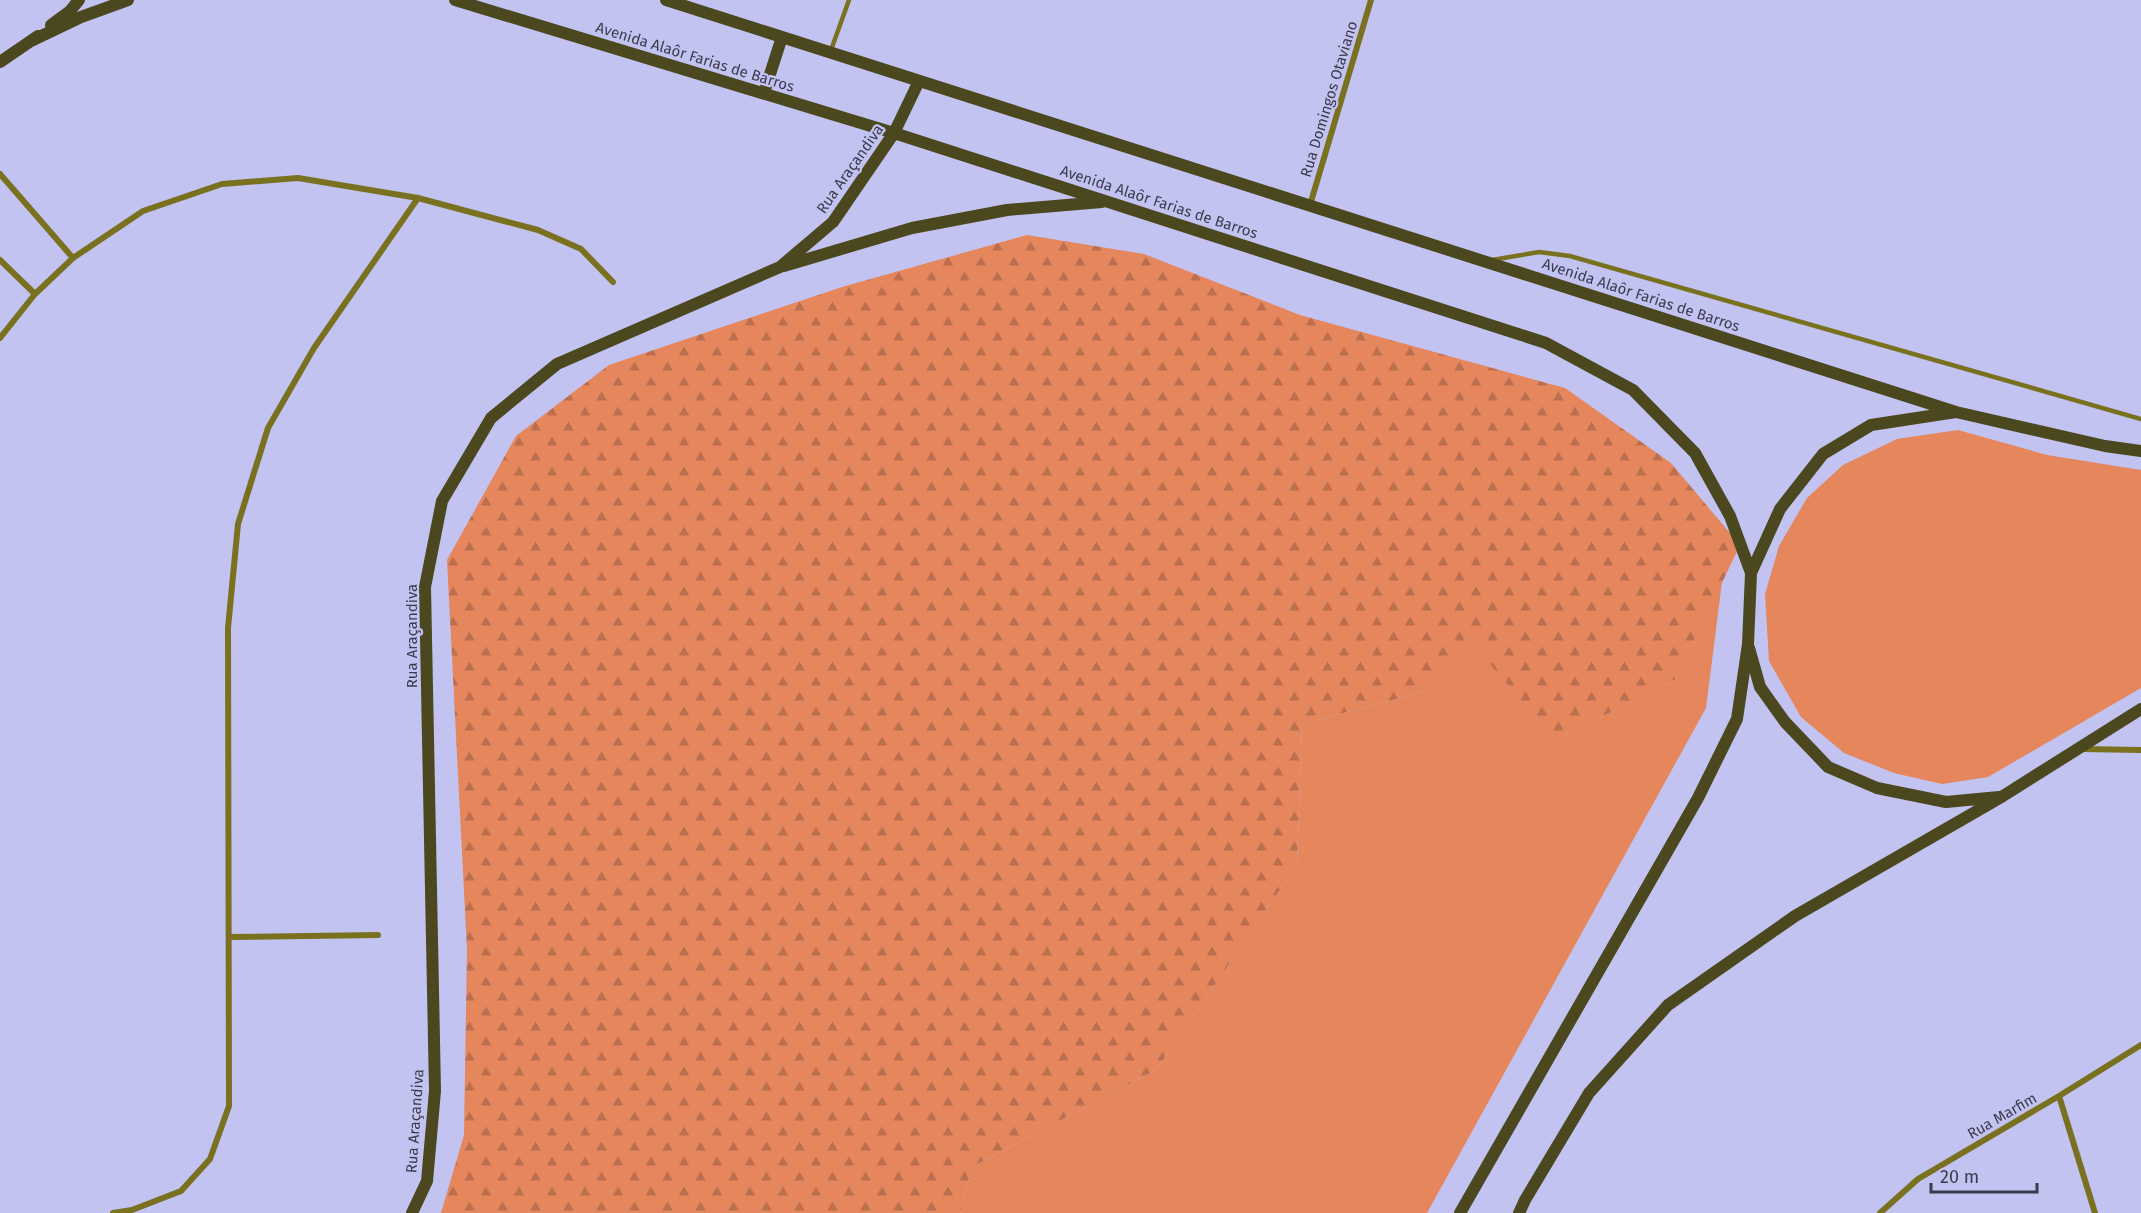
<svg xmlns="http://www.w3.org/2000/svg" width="2141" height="1213" font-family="'Fira Sans',sans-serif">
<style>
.green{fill:#e5865d}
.forest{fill:url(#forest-firs)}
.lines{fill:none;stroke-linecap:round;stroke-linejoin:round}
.lane{stroke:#797120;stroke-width:4.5}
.street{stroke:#797120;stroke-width:6}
.secondary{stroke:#4b471e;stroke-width:12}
.labels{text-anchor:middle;stroke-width:4.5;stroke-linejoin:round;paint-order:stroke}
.street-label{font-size:15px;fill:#3b3b4d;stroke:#c2c3f1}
</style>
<defs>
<pattern id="forest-firs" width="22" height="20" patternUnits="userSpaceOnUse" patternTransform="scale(1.5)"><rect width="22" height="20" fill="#e5865d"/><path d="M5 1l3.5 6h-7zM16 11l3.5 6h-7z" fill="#bb6f4f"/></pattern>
</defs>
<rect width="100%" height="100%" fill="#c2c3f1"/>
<path class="green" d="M1958 430 2047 455 2141 470V688L1988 777 1942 784 1894 773 1844 753 1801 717 1769 661 1765 594 1779 546 1807 498 1843 465 1897 439Z
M1722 582 1706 708 1427 1213H960L972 1167 1156 1070 1297 865 1302 724 1422 692 1471 641 1556 740 1676 679Z"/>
<path class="forest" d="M1027 235 1144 254 1300 315 1565 388 1671 463 1740 545 1676 679 1556 740 1471 642 1422 692 1302 724 1297 865 1156 1070 972 1167 960 1213H441L464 1135 467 950 447 560 516 436 609 365 842 287Z"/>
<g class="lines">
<path class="lane" d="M831 50 849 0
M1492 260 1539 252 1570 256 2141 419"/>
<path class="street" d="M0 174 73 258
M1310 205 1371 0
M0 260 35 294
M0 338 35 294 73 258 143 211 222 184 298 178 418 198 538 230 581 249 613 282
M2082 749 2141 750
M229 937 378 935
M2059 1096 2095 1213
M113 1213 132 1210 181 1191 210 1159 229 1106 228 628 238 524 268 428 314 348 418 198
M1880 1213 1918 1179 2059 1096 2141 1045"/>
<path class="secondary" d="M455 0 894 133 1546 343 1633 390 1695 453 1730 516 1751 573
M666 0 1956 412
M51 25 70 11 79 0
M33 40 81 17 128 0
M0 62 38 36
M764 93 782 37
M784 266 912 228 1007 210 1102 202
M1749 648 1760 687 1785 722 1828 767 1877 788 1946 802 1999 797
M412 1213 427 1181 435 1091 425 587 442 501 491 418 557 364 780 267 833 222 894 133 919 81
M1460 1213 1698 798 1737 719 1748 644 1751 573 1780 509 1823 454 1871 425 1956 412 2105 446 2141 451
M1519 1213 1525 1200 1589 1093 1668 1005 1795 916 2003 796 2141 709"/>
</g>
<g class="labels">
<g class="street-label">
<text transform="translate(695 57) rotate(17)" y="5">Avenida Alaôr Farias de Barros</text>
<text transform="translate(1329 99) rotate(-73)" y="5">Rua Domingos Otaviano</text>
<text transform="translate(850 169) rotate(-55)" y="5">Rua Araçandiva</text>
<text transform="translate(1159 202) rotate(18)" y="5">Avenida Alaôr Farias de Barros</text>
<text transform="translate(1641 295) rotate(18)" y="5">Avenida Alaôr Farias de Barros</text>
<text transform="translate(412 636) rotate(-90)" y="5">Rua Araçandiva</text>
<text transform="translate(2002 1116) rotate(-30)" y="5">Rua Marfim</text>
<text transform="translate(415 1121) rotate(-86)" y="5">Rua Araçandiva</text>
</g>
</g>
<path d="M1931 1183v9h106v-9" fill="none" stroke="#3b3b4d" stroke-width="3"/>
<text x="1940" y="1183" font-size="18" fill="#3b3b4d" stroke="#c2c3f1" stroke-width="4.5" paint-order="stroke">20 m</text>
</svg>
